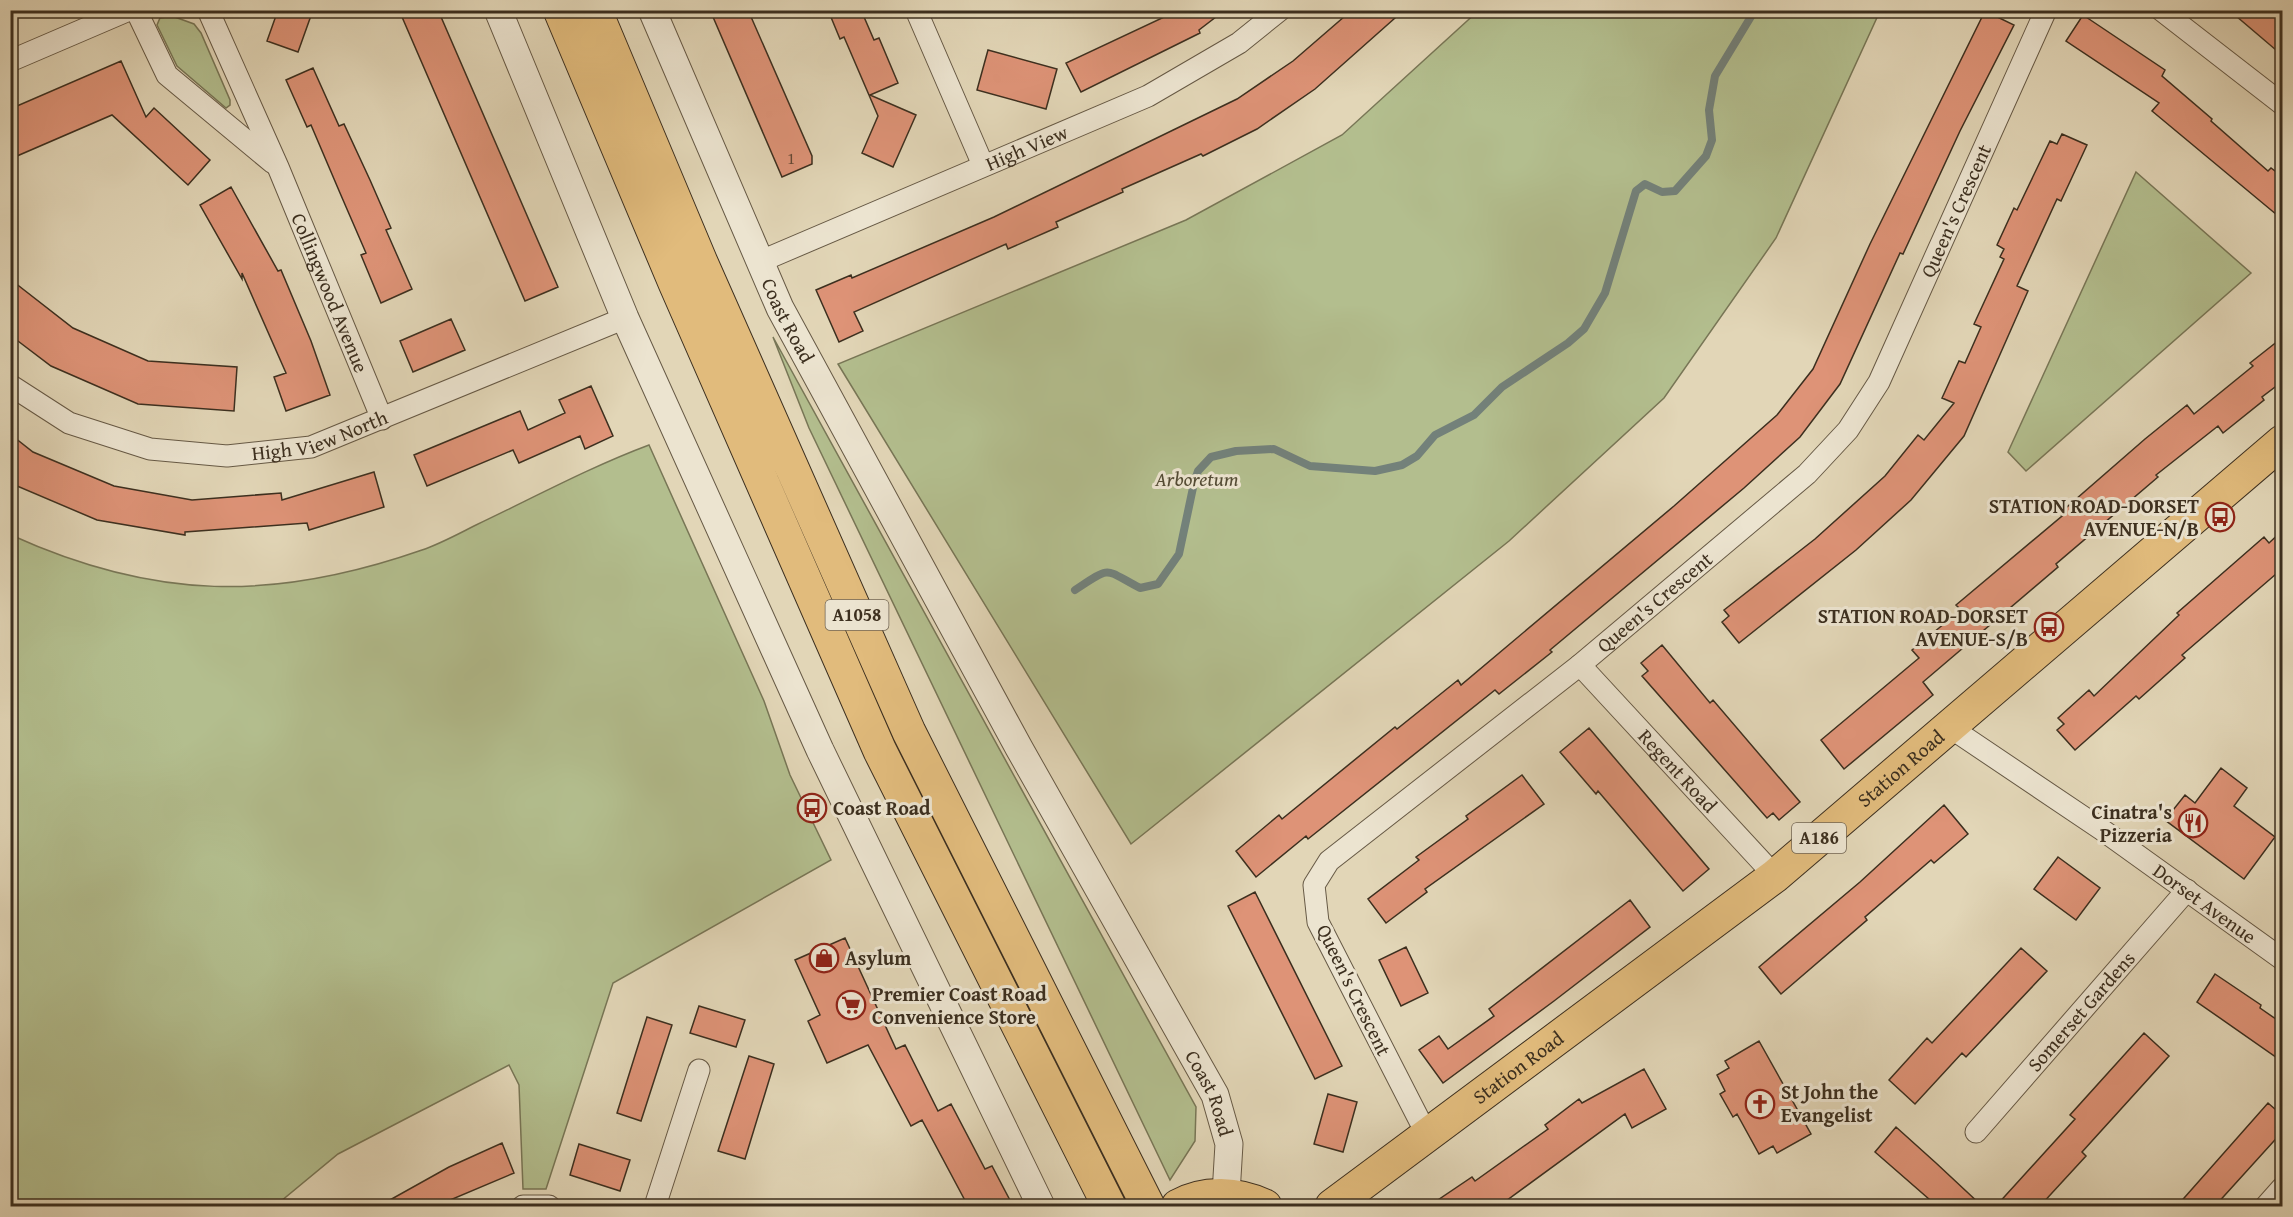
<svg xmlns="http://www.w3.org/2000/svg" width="2293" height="1217" font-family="'Gentium Book Plus',serif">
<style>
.green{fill:#b3be8e;stroke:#787656;stroke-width:1.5}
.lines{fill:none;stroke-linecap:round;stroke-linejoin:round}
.stream{stroke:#73817a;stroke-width:8}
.building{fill:#de9377;stroke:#3c2f1f;stroke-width:1.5}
.minor-casing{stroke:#665945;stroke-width:23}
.tertiary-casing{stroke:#665945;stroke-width:29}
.primary-casing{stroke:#3c2f1f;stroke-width:35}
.trunk-casing{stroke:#3c2f1f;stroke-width:35}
.minor{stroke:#ece4d0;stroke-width:21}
.tertiary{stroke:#ece4d0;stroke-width:27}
.primary{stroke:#e1bb7c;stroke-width:33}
.trunk{stroke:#e1bb7c;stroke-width:33}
.labels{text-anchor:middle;stroke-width:6;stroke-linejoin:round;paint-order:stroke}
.number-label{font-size:16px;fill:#644835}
.shield{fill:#ece4d0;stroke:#716554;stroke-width:1.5}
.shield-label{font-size:18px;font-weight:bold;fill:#3c2f1f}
.street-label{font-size:20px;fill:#3c2f1f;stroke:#ece4d0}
.park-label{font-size:20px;font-style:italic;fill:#544c35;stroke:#ece4d0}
.poi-label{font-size:20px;font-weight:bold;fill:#3c2f1f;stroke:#ece4d0;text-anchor:start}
</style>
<rect width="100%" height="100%" fill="#e2d6b7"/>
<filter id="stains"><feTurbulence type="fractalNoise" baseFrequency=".00333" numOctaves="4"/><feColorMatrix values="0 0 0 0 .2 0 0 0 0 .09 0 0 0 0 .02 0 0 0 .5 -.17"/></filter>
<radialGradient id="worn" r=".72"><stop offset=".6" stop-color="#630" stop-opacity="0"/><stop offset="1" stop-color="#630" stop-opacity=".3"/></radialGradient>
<path class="green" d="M1478 11H1880L1776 238 1664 398 1509 541 1131 844 838 364 1186 220 1342 135Z
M172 16 194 24 201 33 230 100V105L226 108 177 66 157 25 160 18Z
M2136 172 2251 273 2026 471 2008 452Z
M773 337 1196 1107 1195 1141 1170 1180 809 428Z
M649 445 764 701 790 775 831 860 613 983 546 1189H523L519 1085 509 1065 338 1154 275 1206H11V535C154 600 273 602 422 550 440 544 458 534 476 525 533 498 590 467 649 445Z"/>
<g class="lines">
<path class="stream" d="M1075 590C1113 565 1103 569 1140 588L1158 584 1179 554 1194 483 1198 471 1211 457 1236 451 1274 449 1310 466 1375 471 1402 465 1417 456 1435 435 1474 415 1502 387 1568 343 1584 329 1605 293 1636 191 1645 184 1662 192 1675 191 1706 156 1712 140 1709 110 1715 76 1755 10"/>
</g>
<path class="building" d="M278 10H313L298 52 267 41Z
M399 10H438L558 287 525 301Z
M710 10H748L812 156V164L782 177Z
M828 10H861L874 40 879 38 898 83 870 95 916 115 893 167 862 153 878 116 844 37 840 39Z
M1179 10H1225L1199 30 1200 33 1081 92 1066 63Z
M1352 10H1404L1315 89 1257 129 1203 156 1201 154 1122 189 1123 192 1056 222 1058 227 1008 249 1006 244 854 312 863 331 839 342 816 290 851 275 852 278 994 217 1237 99 1293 61Z
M2229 10H2283V56Z
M1985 11 2014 25 1960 131 1903 254 1900 253 1840 384 1800 437 1744 488 1550 650 1552 652 1499 694 1495 690 1308 839 1306 836 1256 877 1236 851 1279 815 1282 819 1395 727 1397 729 1458 680 1461 685 1674 506 1777 415 1813 369 1870 244Z
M2083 15 2165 70 2162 76 2212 119 2211 121 2268 171 2271 168 2283 177V220L2152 111 2159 103 2066 41Z
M988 50 1057 69 1046 109 977 90Z
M121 61 146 117 154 108 210 160 188 185 112 115 10 159V109Z
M313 68 339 126 344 124 370 180 391 228 386 230 412 289 381 303 361 255 366 253 340 193 311 125 307 127 286 80Z
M2062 134 2087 145 2061 201 2057 199 2017 286 2028 291 1964 436 1911 500 1856 550 1739 643 1722 622 1729 616 1724 610 1815 539 1885 476 1918 435 1924 440 1954 403 1942 398 1959 361 1965 363 1981 327 1974 324 2004 259 2000 257 2004 249 1997 245 2014 208 2017 210 2050 141 2057 144Z
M231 187 278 271 281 270 311 341 330 395 286 411 274 377 286 373 242 273V279L200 205Z
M10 279 73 328 148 361 237 367 234 411 138 404 51 366 10 335Z
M451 319 465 350 413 372 400 341Z
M2283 337V381L2262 397 2264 400 2223 433 2218 426 2156 475 2158 477 2056 564 2058 567 1923 682 1933 695 1844 769 1821 740 1919 658 1912 650 1961 610 1956 605 2062 516 2060 513 2145 439 2187 405 2194 414 2253 366 2250 363Z
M591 386 613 436 585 449 580 436 519 463 513 450 427 486 414 455 520 411 528 430 565 413 559 400Z
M10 434 33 452 114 486 192 500 281 493 282 500 374 472 384 507 309 530 307 523 185 532V535L97 520 10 483Z
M2283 530V568L2182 655 2185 658 2139 699 2136 696 2075 750 2057 730 2064 724 2058 718 2089 690 2094 696 2179 615 2177 613 2264 537 2269 543Z
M1662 645 1710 703 1713 700 1800 802 1779 820 1773 813 1767 818 1642 676 1648 671 1641 663Z
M1589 728 1709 869 1683 891 1598 791 1596 794 1560 752Z
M2221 768 2247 788 2234 806 2275 837 2244 879 2165 820 2185 795 2195 803Z
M1522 775 1544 804 1425 889 1427 892 1386 923 1368 899 1419 860 1416 857 1468 819 1466 816Z
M1944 805 1968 834 1934 863 1931 860 1865 917 1867 920 1781 994 1759 967 1860 882Z
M2058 857 2100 888 2076 920 2034 889Z
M1255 892 1342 1066 1315 1079 1228 906Z
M1630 900 1650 927 1554 1001 1443 1083 1419 1050 1439 1036 1448 1049 1494 1016 1489 1009Z
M845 938 896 1049 905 1045 938 1111 951 1104 985 1169 992 1166 1013 1206H968L922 1120 911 1126 868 1045 827 1063 808 1021 820 1015 795 960Z
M1406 947 1428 993 1401 1006 1379 960Z
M2021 948 2047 971 1966 1057 1962 1053 1915 1104 1889 1080 1927 1038 1932 1043Z
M2215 974 2261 1005 2260 1008 2283 1024V1062L2197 1002Z
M699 1006 745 1020 736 1047 690 1033Z
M647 1017 672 1025 641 1121 617 1113Z
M2144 1033 2169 1056 2082 1152 2086 1156 2040 1206H1996L2075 1119 2070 1115Z
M1759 1041 1811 1134 1777 1153 1773 1146 1759 1154 1737 1114 1733 1117 1720 1094 1725 1091 1717 1075 1729 1068 1725 1061Z
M749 1056 774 1064 745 1159 718 1151Z
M1644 1069 1666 1109 1632 1128 1625 1114 1499 1206H1429L1472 1177 1475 1181 1548 1129 1545 1125 1579 1099 1582 1103Z
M1328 1094 1357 1102 1343 1152 1314 1144Z
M2268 1103 2283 1116V1131L2215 1206H2177Z
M1896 1127 1936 1163 1982 1206H1937L1875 1152Z
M502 1143 514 1173 436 1206H379L449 1167Z
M579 1144 630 1160 620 1191 570 1175Z"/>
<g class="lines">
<g class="minor-casing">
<g id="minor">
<path d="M136 10 167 75 273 163"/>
<path id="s1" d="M208 10 278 167 382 419"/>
<path d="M916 10 983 165"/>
<path d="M2161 10 2282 104"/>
<path d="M10 61 129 10"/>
<path id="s2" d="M759 262 1148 96 1239 43 1280 10"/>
<path id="s3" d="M10 385 69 423 150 449 227 456 311 447 625 318"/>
<path id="s4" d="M1580 665 1775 876"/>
<path id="s5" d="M1948 726 2101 829 2282 959"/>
<path id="s6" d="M1976 1132 2187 890"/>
<path id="s7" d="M1428 1137 1318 922 1314 885 1329 861 1580 665 1807 474 1848 430 1879 382 2046 10"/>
<path d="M523 1206H549"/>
<path d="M655 1206 699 1070"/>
<path d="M2266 1206 2282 1188"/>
</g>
</g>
<g class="tertiary-casing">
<g id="tertiary">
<path d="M498 10 625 318 820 750 1041 1206"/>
<path id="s8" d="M652 10 780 308 1019 748 1215 1095 1229 1144 1226 1194"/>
</g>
</g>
<g class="primary-casing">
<g id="primary">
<path d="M1178 1206C1205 1191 1237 1193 1265 1206"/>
<path id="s9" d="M1332 1206 1775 876 2282 442"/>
</g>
</g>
<g class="trunk-casing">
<path id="trunk" d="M560 10 675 283 880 751 1109 1206
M595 10 700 260 909 732 1148 1206"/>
</g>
<use href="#minor" class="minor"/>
<use href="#tertiary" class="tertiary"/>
<use href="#primary" class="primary"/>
<use href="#trunk" class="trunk"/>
</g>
<defs>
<g id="bus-ring" transform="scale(1.5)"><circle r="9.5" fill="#ece4d0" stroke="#8f2418" stroke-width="1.5"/><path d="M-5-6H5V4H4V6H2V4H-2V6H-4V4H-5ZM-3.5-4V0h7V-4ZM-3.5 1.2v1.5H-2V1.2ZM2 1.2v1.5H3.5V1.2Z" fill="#8f2418"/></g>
<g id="restaurant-ring" transform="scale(1.5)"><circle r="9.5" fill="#ece4d0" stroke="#8f2418" stroke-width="1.5"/><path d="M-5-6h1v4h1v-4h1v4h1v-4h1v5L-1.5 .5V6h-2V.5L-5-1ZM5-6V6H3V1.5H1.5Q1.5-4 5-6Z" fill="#8f2418"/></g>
<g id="shop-ring" transform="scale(1.5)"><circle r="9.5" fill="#ece4d0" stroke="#8f2418" stroke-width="1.5"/><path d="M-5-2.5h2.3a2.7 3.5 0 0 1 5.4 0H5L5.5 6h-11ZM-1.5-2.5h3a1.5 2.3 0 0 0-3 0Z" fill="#8f2418"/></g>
<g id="supermarket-ring" transform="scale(1.5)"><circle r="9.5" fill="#ece4d0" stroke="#8f2418" stroke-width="1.5"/><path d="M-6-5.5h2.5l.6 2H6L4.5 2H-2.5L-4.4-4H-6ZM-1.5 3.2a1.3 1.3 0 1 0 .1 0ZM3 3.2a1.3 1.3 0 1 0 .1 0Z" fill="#8f2418"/></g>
<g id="church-ring" transform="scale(1.5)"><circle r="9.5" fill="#ece4d0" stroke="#8f2418" stroke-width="1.5"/><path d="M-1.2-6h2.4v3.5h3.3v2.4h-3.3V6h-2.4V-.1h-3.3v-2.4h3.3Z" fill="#8f2418"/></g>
</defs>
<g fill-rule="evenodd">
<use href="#bus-ring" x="2220" y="517"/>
<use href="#bus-ring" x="2049" y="627"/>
<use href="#bus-ring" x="812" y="808"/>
<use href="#restaurant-ring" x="2193" y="823"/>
<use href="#shop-ring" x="824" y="958"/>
<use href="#supermarket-ring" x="851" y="1005"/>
<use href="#church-ring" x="1760" y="1104"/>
</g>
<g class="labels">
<g class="number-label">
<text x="791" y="164">1</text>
</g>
<g class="shield">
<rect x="825.5" y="600" width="63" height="30" rx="4.5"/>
<rect x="1792" y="823" width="54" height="30" rx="4.5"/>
</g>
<g class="shield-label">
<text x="857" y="621">A1058</text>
<text x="1819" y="844">A186</text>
</g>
<g class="street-label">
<text dy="7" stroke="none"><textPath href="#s2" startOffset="291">High View</textPath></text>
<text dy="7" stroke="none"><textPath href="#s7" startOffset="1227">Queen's Crescent</textPath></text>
<text dy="7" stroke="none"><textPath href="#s1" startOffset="308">Collingwood Avenue</textPath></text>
<text dy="7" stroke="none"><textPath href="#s8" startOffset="339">Coast Road</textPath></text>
<text dy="7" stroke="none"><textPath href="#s3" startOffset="328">High View North</textPath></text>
<text dy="7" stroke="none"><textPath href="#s7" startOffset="723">Queen's Crescent</textPath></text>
<text dy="7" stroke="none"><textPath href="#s9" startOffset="718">Station Road</textPath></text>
<text dy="7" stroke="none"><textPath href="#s4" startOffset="144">Regent Road</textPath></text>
<text dy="7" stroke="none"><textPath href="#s5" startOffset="312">Dorset Avenue</textPath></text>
<text transform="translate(1354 990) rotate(64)" y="7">Queen's Crescent</text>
<text dy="7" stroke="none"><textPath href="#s6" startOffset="160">Somerset Gardens</textPath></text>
<text dy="7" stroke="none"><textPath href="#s9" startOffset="232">Station Road</textPath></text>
<text dy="7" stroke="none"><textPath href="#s8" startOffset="1220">Coast Road</textPath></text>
</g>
<g class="park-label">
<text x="1197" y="486">Arboretum</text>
</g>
<g class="poi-label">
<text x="2199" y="513" text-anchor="end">STATION ROAD-DORSET<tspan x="2199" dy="23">AVENUE-N/B</tspan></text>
<text x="2028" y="623" text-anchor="end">STATION ROAD-DORSET<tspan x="2028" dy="23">AVENUE-S/B</tspan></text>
<text x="833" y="815">Coast Road</text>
<text x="2172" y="819" text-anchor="end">Cinatra's<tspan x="2172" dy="23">Pizzeria</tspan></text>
<text x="845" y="965">Asylum</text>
<text x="872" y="1001">Premier Coast Road<tspan x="872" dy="23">Convenience Store</tspan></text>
<text x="1781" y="1099">St John the<tspan x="1781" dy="23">Evangelist</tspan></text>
</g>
</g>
<rect width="2293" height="1217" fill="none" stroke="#e2d6b7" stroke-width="36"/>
<rect x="12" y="12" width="2269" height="1193" fill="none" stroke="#3c2f1f" stroke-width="3"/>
<rect x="18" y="18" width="2257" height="1181" fill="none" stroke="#3c2f1f" stroke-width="1.5"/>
<rect width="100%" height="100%" filter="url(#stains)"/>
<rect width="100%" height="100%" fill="url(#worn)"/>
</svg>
